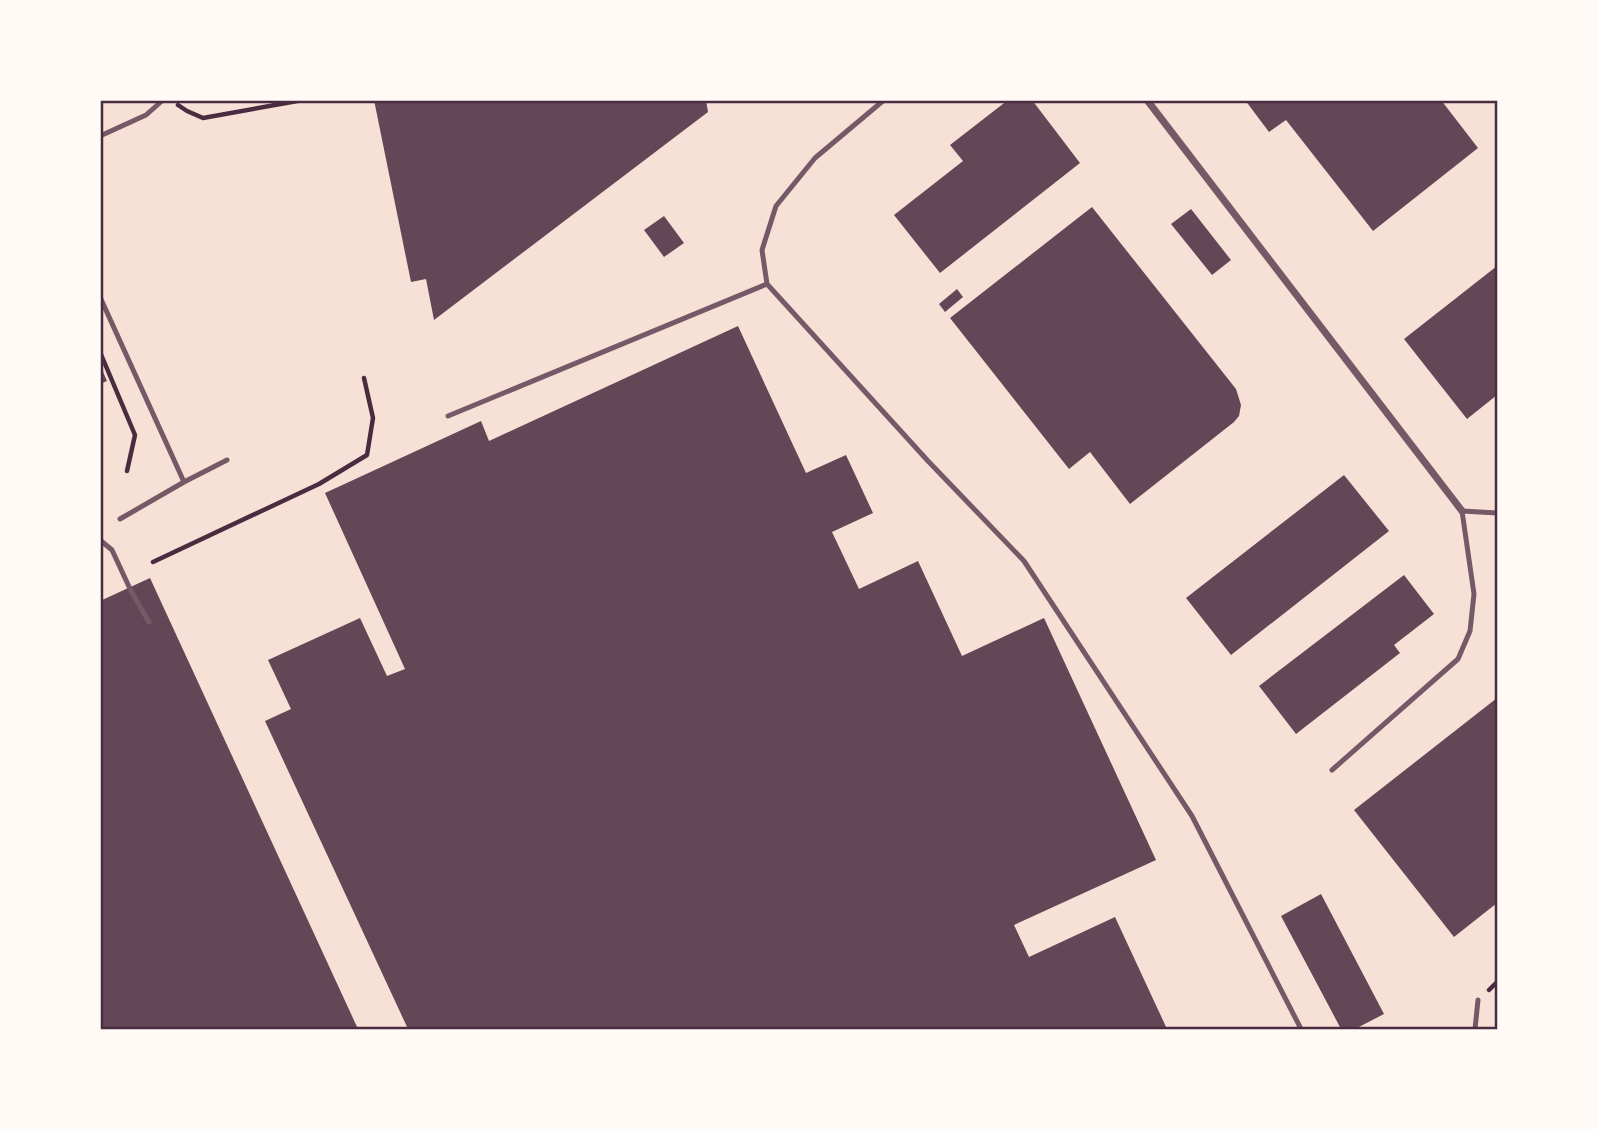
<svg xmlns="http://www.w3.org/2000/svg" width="1597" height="1129" font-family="Helvetica,sans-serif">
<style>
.building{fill:#644757}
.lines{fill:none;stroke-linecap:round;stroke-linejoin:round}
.path{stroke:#4a2c40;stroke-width:4.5}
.service{stroke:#755966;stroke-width:5}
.minor{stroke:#755966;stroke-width:7}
.neatline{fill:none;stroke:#4a2c40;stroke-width:2.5}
</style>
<rect width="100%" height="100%" fill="#f7e1d7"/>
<path class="building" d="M374 100H706L708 112 434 320 426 279 411 282Z
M1008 100H1032L1080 163 940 273 894 215 963 161 950 145Z
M1245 100H1441L1478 148 1373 231 1286 120 1269 132Z
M1092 207 1236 389 1241 405 1239 416 1234 422 1130 504 1090 452 1069 469 950 318Z
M1191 209 1231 260 1212 275 1171 224Z
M664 216 684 243 664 257 644 230Z
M1497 266V395L1467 419 1404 339Z
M957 289 963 297 945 312 939 304Z
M738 326 806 473 846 455 873 513 832 532 859 589 918 561 962 656 1044 618 1156 860 1014 925 1029 957 1115 917 1167 1029H408L265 721 291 709 268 660 360 618 387 676 405 669 325 493 481 421 489 441Z
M100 365 107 381 100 384Z
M1344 475 1389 531 1231 655 1186 598Z
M1404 575 1434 614 1394 645 1400 653 1296 734 1259 686Z
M150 578 358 1029H100V601Z
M1497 698V903L1454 937 1354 810Z
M1321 894 1384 1014 1355 1029H1341L1281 916Z"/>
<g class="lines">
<path class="path" d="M178 105 187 111 203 118 303 100
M100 352 135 435 127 471
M153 562 319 484 367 455 373 418 364 378
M1489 990 1497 982"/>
<path class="service" d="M884 100 815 158 776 206 762 250 767 284 928 461 1024 561 1192 816 1301 1029
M100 136 146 115 163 100
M100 297 184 482 120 519
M448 416 767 284
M184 482 227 460
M100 540 112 550 131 591 149 622
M1332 770 1458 659 1470 631 1474 594 1462 511 1497 513
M1475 1029 1478 1000"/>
<path class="minor" d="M1147 100 1462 511"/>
</g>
<rect width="1597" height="1129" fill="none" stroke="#fffaf5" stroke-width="203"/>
<rect x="102" y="102" width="1394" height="926" class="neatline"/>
</svg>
